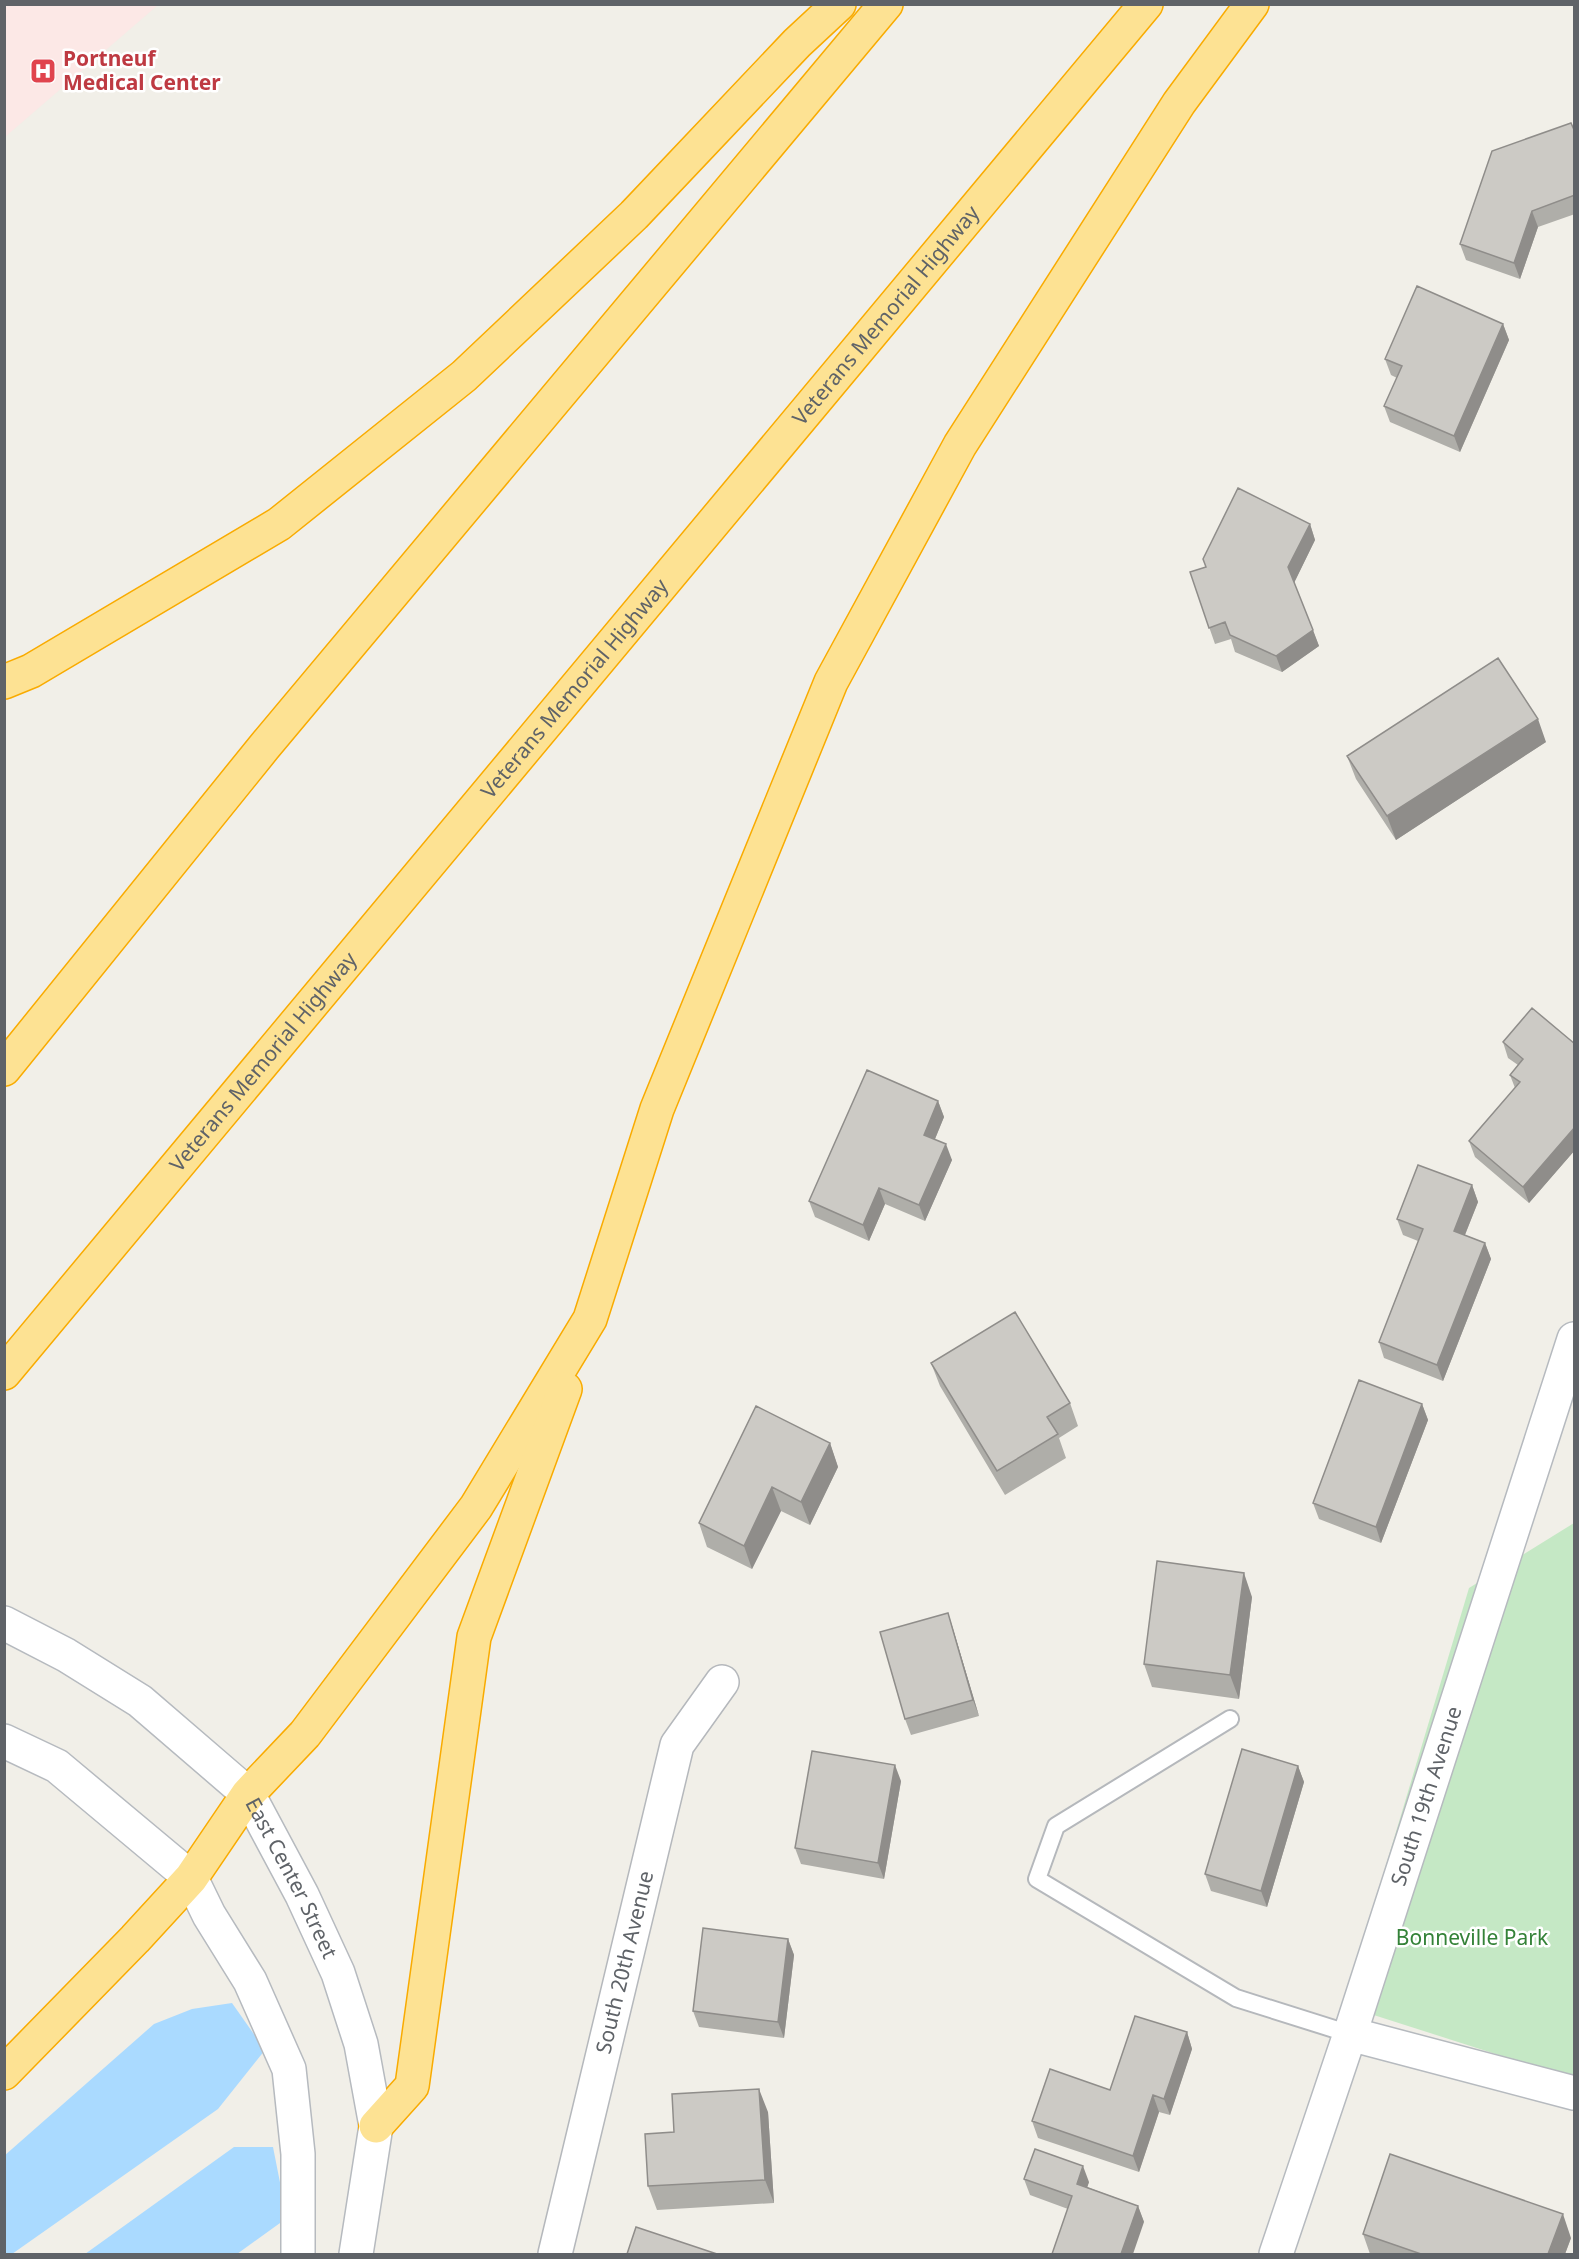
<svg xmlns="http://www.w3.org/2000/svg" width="1579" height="2259" font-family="'Noto Sans',sans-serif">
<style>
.medical{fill:#fce8e6}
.green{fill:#c5e8c5}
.water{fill:#aadaff}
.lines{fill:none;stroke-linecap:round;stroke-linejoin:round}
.lane-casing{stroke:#b5b8bc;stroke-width:20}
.street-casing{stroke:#b5b8bc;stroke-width:36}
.secondary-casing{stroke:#b6babf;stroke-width:36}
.highway-casing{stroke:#f9ab00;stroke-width:36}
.lane{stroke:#fff;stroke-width:16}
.street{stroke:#fff;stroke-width:33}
.secondary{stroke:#fff;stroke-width:33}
.highway{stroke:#fde293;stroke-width:33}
.wall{fill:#afaea9}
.shaded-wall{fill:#8f8d8a}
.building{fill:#cccac5;stroke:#8f8d8a;stroke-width:1.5}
.labels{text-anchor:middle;stroke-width:5;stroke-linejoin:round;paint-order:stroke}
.health-label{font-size:21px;font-weight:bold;fill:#be3a42;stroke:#fff;text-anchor:start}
.street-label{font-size:21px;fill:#5f6368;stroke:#fff}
.park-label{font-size:21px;fill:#348238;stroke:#fff}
</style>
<rect width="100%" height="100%" fill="#f1efe8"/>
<path class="medical" d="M5 4H158V5L5 137Z"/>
<path class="green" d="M1574 1523V2079L1358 2010 1348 1992 1469 1588Z"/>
<path class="water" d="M232 2003 265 2050 218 2109 12 2254H5L4 2156 154 2024 192 2009Z
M234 2147H273L287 2218 237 2254H85Z"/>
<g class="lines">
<g class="lane-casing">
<path id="lane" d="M1230 1719 1056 1826 1037 1879 1236 1998 1350 2034"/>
</g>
<g class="street-casing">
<g id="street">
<path id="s1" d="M555 2254 677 1745 722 1682"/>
</g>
</g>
<g class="secondary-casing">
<g id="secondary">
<path id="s2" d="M4 1623 66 1655 140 1701 248 1794 302 1895 338 1973 361 2044 376 2126 356 2254"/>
<path d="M4 1741 57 1766 191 1878 209 1915 250 1981 289 2069 298 2154V2254"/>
<path d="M1350 2034 1574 2093"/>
<path id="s3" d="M1276 2254 1350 2034 1574 1339"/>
</g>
</g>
<g class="highway-casing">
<g id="highway">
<path d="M4 682 31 671 279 524 464 376 634 215 797 43 839 4"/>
<path d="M4 1069 264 747 886 4"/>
<path id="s4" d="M4 1373 1146 4"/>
<path d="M4 2073 135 1939 191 1878 248 1794 305 1734 476 1507 590 1319 657 1109 831 682 960 445 1179 103 1252 4"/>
<path d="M376 2126 412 2086 474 1637 565 1389"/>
</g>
</g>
<use href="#lane" class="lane"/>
<use href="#street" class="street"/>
<use href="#secondary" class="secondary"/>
<use href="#highway" class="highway"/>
</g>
<path class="wall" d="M1575 132V214L1538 227 1520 279 1466 260 1460 244Z
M1503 324 1509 340 1460 452 1390 422 1384 406 1397 378 1391 375 1385 359Z
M1310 524 1315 540 1294 583 1319 646 1282 672 1235 652 1231 639 1215 644 1190 572 1206 567Z
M1546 742 1396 840 1356 779 1347 756Z
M1503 1042 1575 1044V1150L1529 1203 1475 1157 1469 1141 1515 1088 1510 1075 1518 1065 1508 1058Z
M938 1101 944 1117 935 1139 952 1160 925 1221 885 1204 869 1241 815 1217 809 1201Z
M1472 1185 1478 1202 1465 1235 1485 1243 1491 1259 1443 1381 1384 1358 1379 1342 1418 1241 1403 1235 1397 1219Z
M931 1363 1070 1403 1078 1426 1059 1438 1066 1458 1005 1495 940 1386Z
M1422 1404 1428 1420 1381 1543 1319 1519 1313 1503Z
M830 1443 838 1467 810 1525 781 1511 752 1569 707 1547 699 1523Z
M1252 1597 1239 1699 1152 1687 1144 1664Z
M948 1613 953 1629 979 1716 911 1735 905 1719Z
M1298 1766 1304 1782 1267 1907 1211 1891 1205 1874Z
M901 1781 884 1879 801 1864 795 1848Z
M788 1939 794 1955 784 2038 699 2027 693 2011Z
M1187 2032 1192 2049 1170 2115 1159 2112 1139 2172 1038 2138 1032 2121 1110 2090Z
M768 2112 774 2203 657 2210 648 2186 674 2132Z
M1024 2179 1089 2182 1087 2187 1138 2206 1144 2222 1068 2209 1030 2195Z
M1363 2234 1571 2238 1565 2254H1370Z"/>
<path class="shaded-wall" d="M1532 211 1538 227 1520 279 1514 263Z
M1503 324 1509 340 1460 452 1454 436Z
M1310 524 1315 540 1294 583 1288 567Z
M1313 630 1319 646 1282 672 1276 656Z
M1538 719 1546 742 1396 840 1387 816Z
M938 1101 944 1117 930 1151 924 1135Z
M1575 1127V1150L1529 1203 1523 1187Z
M946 1144 952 1160 925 1221 919 1205Z
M1472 1185 1478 1202 1460 1247 1454 1231Z
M879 1188 885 1204 869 1241 863 1225Z
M1485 1243 1491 1259 1443 1381 1437 1365Z
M1422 1404 1428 1420 1381 1543 1376 1527Z
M830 1443 838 1467 810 1525 801 1502Z
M772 1487 781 1511 752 1569 744 1546Z
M1244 1573 1252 1597 1239 1699 1230 1675Z
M948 1613 953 1629 979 1716 973 1700Z
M895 1765 901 1781 884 1879 878 1863Z
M1298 1766 1304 1782 1267 1907 1261 1891Z
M788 1939 794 1955 784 2038 778 2022Z
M1187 2032 1192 2049 1170 2115 1164 2099Z
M759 2089 768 2112 774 2203 765 2180Z
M1153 2095 1159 2112 1139 2172 1133 2156Z
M1083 2166 1089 2182 1083 2200 1077 2184Z
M1138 2206 1144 2222 1133 2254H1121Z
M1563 2214 1571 2238 1565 2254H1548Z"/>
<path class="building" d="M1571 123 1575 132V195L1532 211 1514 263 1460 244 1492 151Z
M1417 286 1503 324 1454 436 1384 406 1402 366 1385 359Z
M1238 488 1310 524 1288 567 1313 630 1276 656 1230 635 1225 622 1209 628 1190 572 1206 567 1203 559Z
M1498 658 1538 719 1387 816 1347 756Z
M1532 1008 1575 1044V1127L1523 1187 1469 1141 1520 1082 1510 1075 1523 1059 1503 1042Z
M867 1070 938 1101 924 1135 946 1144 919 1205 879 1188 863 1225 809 1201Z
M1418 1165 1472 1185 1454 1231 1485 1243 1437 1365 1379 1342 1423 1229 1397 1219Z
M1015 1312 1070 1403 1047 1417 1058 1434 997 1471 931 1363Z
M1359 1380 1422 1404 1376 1527 1313 1503Z
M756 1406 830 1443 801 1502 772 1487 744 1546 699 1523Z
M1157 1561 1244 1573 1230 1675 1144 1664Z
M948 1613 973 1700 905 1719 880 1632Z
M1242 1749 1298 1766 1261 1891 1205 1874Z
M812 1751 895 1765 878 1863 795 1848Z
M703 1928 788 1939 778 2022 693 2011Z
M1135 2016 1187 2032 1164 2099 1153 2095 1133 2156 1032 2121 1050 2069 1110 2090Z
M759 2089 765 2180 648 2186 645 2134 674 2132 672 2094Z
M1035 2149 1083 2166 1077 2184 1138 2206 1121 2254H1052L1072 2196 1024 2179Z
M1390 2154 1563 2214 1548 2254H1421L1363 2234Z
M636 2227 717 2254H627Z"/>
<defs>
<g id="hospital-square" transform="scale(1.35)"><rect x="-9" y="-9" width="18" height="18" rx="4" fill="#e0444e" stroke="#fff"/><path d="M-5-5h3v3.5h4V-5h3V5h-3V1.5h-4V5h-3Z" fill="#fff"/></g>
</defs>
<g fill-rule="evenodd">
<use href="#hospital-square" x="43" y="71"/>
</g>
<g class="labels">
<g class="health-label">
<text x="63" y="66">Portneuf<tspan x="63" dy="24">Medical Center</tspan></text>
</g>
<g class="street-label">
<text dy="7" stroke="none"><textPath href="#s4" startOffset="1377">Veterans Memorial Highway</textPath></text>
<text dy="7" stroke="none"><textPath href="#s4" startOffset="891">Veterans Memorial Highway</textPath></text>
<text dy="7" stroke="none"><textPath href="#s4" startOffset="405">Veterans Memorial Highway</textPath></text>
<text dy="7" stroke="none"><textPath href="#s3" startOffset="482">South 19th Avenue</textPath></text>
<text dy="7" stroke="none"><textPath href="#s2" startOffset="394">East Center Street</textPath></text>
<text dy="7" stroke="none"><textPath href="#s1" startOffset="300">South 20th Avenue</textPath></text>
</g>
<g class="park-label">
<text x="1472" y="1945">Bonneville Park</text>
</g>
</g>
<rect width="1579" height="2259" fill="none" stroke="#5f6368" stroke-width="12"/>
</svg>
